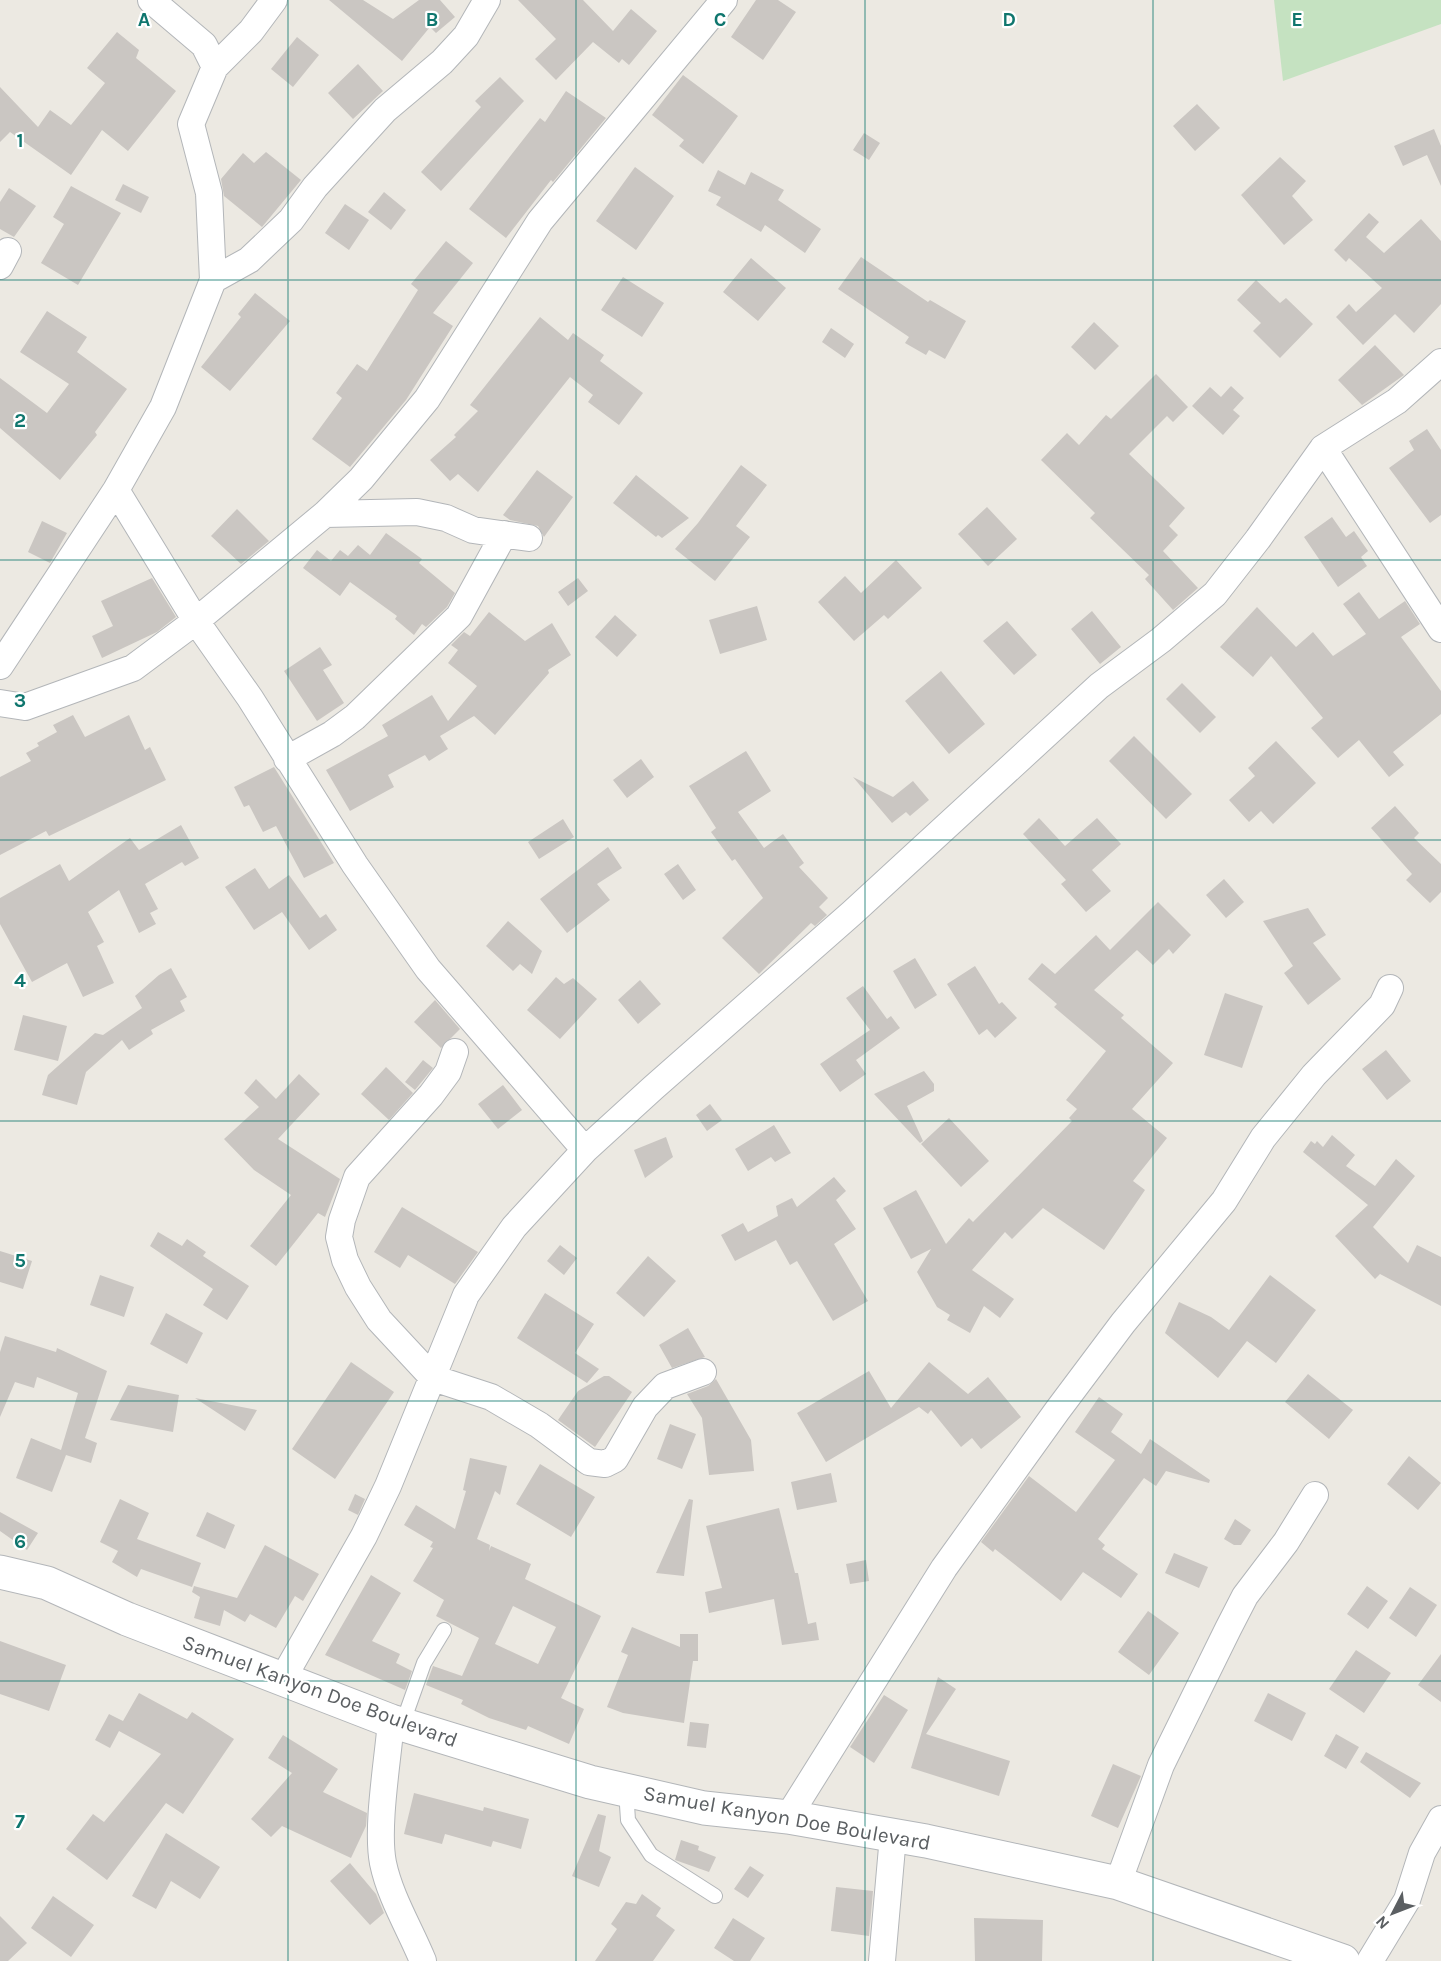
<svg xmlns="http://www.w3.org/2000/svg" width="1441" height="1961" font-family="Karla,sans-serif">
<style>
.green{fill:#c5e2c1}
.building{fill:#cac6c2;fill-rule:evenodd}
.lines{fill:none;stroke-linecap:round;stroke-linejoin:round}
.service-casing{stroke:#b3b6b9;stroke-width:16}
.minor-casing{stroke:#b3b6b9;stroke-width:28}
.tertiary-casing{stroke:#b3b6b9;stroke-width:35}
.service{stroke:#fff;stroke-width:14}
.minor{stroke:#fff;stroke-width:26}
.tertiary{stroke:#fff;stroke-width:33}
.grid{fill:none;stroke:#0f766e;stroke-width:1.5;stroke-opacity:0.55}
.labels{text-anchor:middle;stroke-width:4.5;stroke-linejoin:round;paint-order:stroke}
.street-label{font-size:21px;fill:#5b5f62;stroke:#fff}
.grid-label{font-size:20px;text-anchor:middle;font-weight:bold;fill:#0f766e;stroke:#fff;stroke-width:4.5;stroke-linejoin:round;paint-order:stroke}
</style>
<rect width="100%" height="100%" fill="#ece9e2"/>
<path class="green" d="M1274 0H1441V24L1283 81Z"/>
<path class="building" d="M329 0H363L393 19 419 0H440L455 17 436 33 430 27 402 61Z
M518 0H583L613 31 631 9 657 31 629 65 622 59 619 63 593 42 556 80 535 59 556 39Z
M756 0H778L796 12 763 60 731 37Z
M117 32 139 50 136 58 176 91 128 151 102 130 71 175 10 132 0 142V87L38 127 50 110 71 125 105 83 87 68Z
M297 37 319 55 293 87 271 69Z
M358 64 383 91 353 119 328 93Z
M683 75 738 116 703 164 679 146 684 140 652 115Z
M500 77 524 101 441 191 421 172 481 107 475 101Z
M566 91 606 118 553 182 551 180 506 238 469 209 540 118 545 122Z
M1197 104 1220 128 1195 151 1173 126Z
M1434 129 1441 146V186L1427 155 1403 166 1394 146Z
M864 133 880 143 869 160 853 150Z
M266 152 301 180 262 227 224 196 221 179 243 153 254 163Z
M1280 157 1306 181 1292 196 1313 220 1284 245 1241 195Z
M635 167 674 196 636 250 596 221Z
M718 170 745 185 751 172 784 190 778 200 821 229 805 253 765 225 761 232 716 205 721 197 708 191Z
M123 184 149 197 141 213 115 200Z
M71 186 121 213 78 285 41 263 64 224 53 217Z
M9 188 36 206 14 237 0 229V202Z
M384 192 406 210 391 230 368 212Z
M345 204 369 220 349 250 325 233Z
M1369 213 1379 222 1366 237 1384 253 1421 219 1441 241V304L1414 333 1395 314 1363 345 1336 317 1349 304 1356 312 1382 288 1349 258 1346 262 1334 250Z
M446 241 473 263 433 313 453 326 406 400 350 467 312 439 342 398 336 393 357 364 367 371 418 290 411 284Z
M861 257 928 302 930 300 966 321 945 359 929 350 926 355 905 343 909 337 838 289Z
M751 258 786 288 758 321 723 292Z
M623 277 664 303 642 337 601 310Z
M1256 280 1280 303 1286 298 1313 324 1280 358 1253 331 1261 323 1237 300Z
M255 293 290 321 230 391 201 367 241 317 238 314Z
M47 311 87 337 77 352 127 389 95 432 97 435 60 480 0 428V378L47 413 69 384 20 352Z
M540 317 568 340 573 333 604 355 600 361 643 393 619 425 588 402 593 395 570 377 478 492 458 474 450 481 430 460 456 437 454 435 478 411 470 405Z
M1094 322 1119 346 1095 370 1071 347Z
M831 328 854 344 845 358 822 342Z
M1375 345 1404 375 1362 405 1338 380Z
M1156 374 1188 407 1173 422 1167 416 1129 454 1185 508 1169 526 1178 535 1163 551 1198 588 1173 610 1145 579 1149 575 1090 518 1095 513 1041 460 1067 433 1079 445 1106 415 1111 419Z
M1231 386 1244 398 1233 410 1240 416 1223 435 1192 406 1210 387 1221 397Z
M1427 429 1441 450V515L1430 523 1389 468 1414 450 1409 441Z
M741 465 767 485 736 526 750 537 715 581 675 549 698 523Z
M537 470 573 497 544 537 538 526 510 520 503 515Z
M636 475 689 518 662 538 658 535 656 537 613 503Z
M987 507 1017 539 988 566 958 534Z
M237 509 269 541 241 564 211 536Z
M1332 517 1346 537 1354 531 1368 551 1361 557 1367 566 1338 587 1304 537Z
M42 521 67 533 50 563 28 552Z
M386 533 422 559 419 563 455 593 447 607 426 627 422 624 414 635 395 619 397 616 350 582 340 596 303 568 317 550 331 561 340 550 348 556 358 545 370 555Z
M896 560 922 588 888 619 884 615 854 641 818 602 845 576 861 593Z
M152 578 176 617 157 632 102 658 92 636 113 626 101 601Z
M578 578 588 591 568 606 558 592Z
M1359 592 1379 619 1405 601 1420 624 1401 637 1441 691V714L1393 752 1404 765 1389 777 1359 740 1338 758 1311 728 1323 718 1271 656 1253 677 1220 647 1257 607 1296 647 1313 632 1333 656 1366 634 1343 604Z
M757 606 767 640 720 654 709 620Z
M1092 611 1121 647 1100 664 1071 629Z
M489 612 525 641 552 623 571 655 548 670 549 673 495 735 474 716 440 736 448 749 429 761 425 755 388 775 394 787 350 811 326 770 388 736 382 725 432 695 448 721 477 686 448 663 458 650 451 645 464 632 470 636Z
M615 615 637 635 617 657 595 637Z
M1007 621 1037 655 1014 675 983 641Z
M320 647 332 665 323 670 344 703 317 721 284 671Z
M941 671 985 724 949 754 905 701Z
M1182 683 1216 717 1200 733 1166 699Z
M73 715 85 737 129 715 145 750 150 747 166 780 49 836 46 831 0 855V777L31 761 26 753 39 746 37 743 57 732 53 725Z
M1134 736 1192 794 1166 819 1109 761Z
M1276 741 1316 783 1273 824 1261 811 1249 822 1229 800 1255 776 1248 768Z
M746 751 771 791 738 812 764 848 783 834 804 863 799 867 828 898 819 907 827 915 815 926 811 923 759 974 722 938 763 898 735 859 732 861 711 832 716 828 689 786Z
M641 759 654 777 627 798 613 780Z
M274 767 334 863 304 878 276 826 263 832 249 805 244 807 234 787Z
M853 777 893 797 913 781 929 800 910 816 906 812 892 823Z
M1395 806 1419 833 1414 838 1441 864V892L1430 903 1406 880 1412 874 1371 828Z
M1039 818 1065 846 1097 818 1121 844 1092 870 1111 891 1086 912 1061 884 1066 880 1023 834Z
M563 819 574 837 539 859 528 842Z
M181 825 199 858 185 866 182 862 145 884 158 909 150 913 156 924 139 933 119 890 88 912 104 942 97 946 114 983 83 997 67 963 32 982 0 924V898L60 864 69 881 130 838 139 850Z
M608 847 622 868 597 884 610 900 567 933 540 899Z
M678 864 696 890 683 900 664 874Z
M255 868 269 889 289 875 320 918 326 914 337 930 309 950 282 912 254 930 225 887Z
M1224 879 1244 902 1226 918 1206 895Z
M1158 902 1191 935 1173 954 1169 949 1153 965 1137 950 1094 990 1124 1015 1121 1018 1173 1063 1132 1109 1167 1138 1133 1181 1145 1190 1104 1250 1043 1208 1012 1239 1005 1232 972 1270 1014 1299 1000 1318 984 1306 970 1333 947 1320 950 1315 937 1307 917 1272 931 1249 911 1259 883 1208 916 1190 946 1244 969 1218 973 1222 1072 1121 1069 1118 1077 1109 1066 1100 1106 1051 1054 1007 1057 1004 1028 979 1042 963 1055 974 1096 935 1110 950Z
M1308 908 1326 935 1313 943 1341 979 1308 1005 1284 973 1293 966 1263 921Z
M508 921 542 951 532 974 520 964 513 971 486 946Z
M915 958 937 995 915 1009 893 971Z
M975 966 999 1004 1002 1002 1017 1018 995 1038 987 1029 979 1035 947 984Z
M171 968 187 997 180 1001 185 1011 151 1030 153 1034 129 1050 122 1040 86 1072 77 1105 42 1095 48 1075 95 1033 103 1035 142 1008 135 996 159 975Z
M556 977 564 984 573 978 597 999 560 1039 527 1010Z
M640 980 661 1004 638 1024 618 1000Z
M863 986 887 1019 891 1016 900 1028 856 1060 866 1074 840 1092 820 1064 870 1030 846 998Z
M1225 993 1263 1006 1242 1068 1204 1055Z
M435 1000 460 1029 441 1048 414 1022Z
M23 1015 67 1026 58 1061 14 1050Z
M1386 1050 1411 1081 1387 1100 1362 1069Z
M423 1060 433 1068 415 1090 405 1082Z
M386 1067 413 1093 389 1120 361 1094Z
M924 1071 934 1084V1091L907 1106 923 1141 920 1143 874 1094Z
M299 1074 320 1094 278 1139 340 1179 325 1217 318 1213 276 1266 250 1246 291 1195 254 1170 224 1139 259 1107 244 1093 256 1079 276 1099Z
M503 1085 522 1110 498 1129 478 1104Z
M710 1104 722 1120 707 1131 696 1115Z
M949 1118 989 1161 961 1187 921 1144Z
M774 1125 791 1153 775 1162 771 1157 748 1171 735 1149Z
M1332 1135 1355 1155 1346 1166 1375 1186 1396 1159 1415 1176 1373 1227 1408 1263 1417 1245 1441 1257V1306L1380 1274 1375 1279 1335 1236 1368 1205 1303 1152 1311 1141 1315 1144 1317 1141 1323 1147Z
M666 1137 673 1157 645 1178 634 1150Z
M834 1177 846 1191 836 1200 856 1229 834 1244 868 1301 833 1321 797 1261 790 1265 776 1240 735 1261 721 1235 743 1223 748 1232 778 1216 776 1206 792 1198 797 1207Z
M402 1207 478 1252 455 1284 408 1255 400 1268 374 1252Z
M158 1232 182 1246 187 1239 206 1252 203 1256 249 1286 227 1320 203 1305 213 1289 150 1246Z
M560 1245 577 1258 564 1275 547 1261Z
M0 1251 32 1261 23 1289 0 1282Z
M648 1256 676 1281 644 1317 616 1293Z
M100 1275 134 1287 124 1317 90 1305Z
M1270 1275 1316 1310 1276 1363 1247 1341 1218 1378 1165 1333 1179 1302 1211 1317 1229 1330Z
M545 1293 594 1324 575 1353 599 1369 587 1383 517 1338Z
M166 1313 203 1333 187 1364 150 1344Z
M688 1328 705 1357 672 1368 659 1345Z
M5 1336 56 1352 57 1348 107 1371 85 1438 97 1443 91 1463 66 1455 52 1492 16 1478 31 1438 61 1450 78 1393 37 1377 34 1388 15 1382 0 1417V1352Z
M351 1362 394 1392 335 1479 292 1449Z
M929 1362 968 1394 988 1377 1021 1417 981 1449 972 1438 961 1447 931 1410 928 1414 919 1407 826 1462 797 1413 869 1371 891 1408Z
M1308 1374 1353 1410 1329 1439 1285 1402Z
M604 1376H609L632 1392 595 1447 558 1420 578 1391Z
M716 1379 751 1440 754 1471 709 1475 702 1418 687 1394 708 1386Z
M128 1385 179 1395 173 1432 110 1420Z
M1099 1397 1123 1414 1111 1432 1141 1454 1150 1439 1210 1480 1209 1483 1166 1471 1156 1486 1144 1478 1098 1539 1105 1545 1102 1549 1138 1574 1121 1598 1083 1572 1061 1601 995 1549 993 1552 981 1542 1029 1476 1076 1512 1115 1460 1075 1432Z
M195 1398 257 1410 245 1431Z
M670 1424 696 1434 682 1469 657 1459Z
M1409 1456 1441 1483 1418 1510 1387 1484Z
M470 1458 507 1466 500 1495 495 1491 477 1539 490 1545 489 1551 491 1546 531 1564 525 1579 601 1616 561 1698 584 1709 569 1744 528 1726 526 1730 489 1718 461 1704 463 1700 426 1685 433 1666 462 1676 479 1638 436 1616 444 1600 413 1581 433 1548 430 1547 433 1542 404 1525 416 1505 455 1529 466 1491 463 1490ZM513 1606 556 1627 538 1664 495 1644Z
M540 1464 595 1497 571 1537 516 1504Z
M831 1473 837 1502 797 1510 791 1482Z
M355 1494 365 1499 358 1515 348 1510Z
M120 1499 149 1513 137 1539 201 1563 192 1587 141 1569 137 1577 112 1562 118 1551 100 1542Z
M689 1499 693 1500 684 1576 656 1573Z
M779 1508 795 1573H798L808 1624 816 1622 819 1640 782 1645 774 1599 709 1613 705 1592 722 1588 706 1526Z
M0 1512 38 1533 27 1550 0 1531Z
M207 1512 235 1525 225 1549 196 1536Z
M1235 1519 1251 1530 1241 1545H1234L1224 1539Z
M265 1545 319 1574 303 1601 295 1596 276 1628 250 1614 245 1622 224 1610 220 1626 194 1618 200 1597 192 1592 194 1586 237 1598Z
M1174 1553 1208 1567 1199 1588 1165 1573Z
M866 1560 869 1581 850 1584 846 1564Z
M371 1575 401 1593 372 1641 400 1654 396 1663 412 1671 405 1690 325 1655Z
M1367 1586 1388 1601 1368 1629 1347 1614Z
M1410 1587 1437 1605 1416 1637 1389 1618Z
M1148 1611 1179 1633 1149 1675 1118 1652Z
M632 1627 680 1647V1634H698V1661H693L684 1723 623 1713 607 1707 628 1655 621 1652Z
M0 1641 66 1665 49 1711 0 1694Z
M1356 1650 1391 1673 1364 1713 1329 1689Z
M1441 1654V1702L1418 1685Z
M938 1677 956 1689 926 1734 1010 1761 999 1796 911 1768Z
M139 1693 187 1719 192 1712 234 1739 183 1814 166 1803 107 1880 66 1849 93 1814 104 1822 161 1754 119 1731 110 1748 95 1740 109 1714 123 1721Z
M1268 1693 1306 1713 1292 1741 1254 1721Z
M884 1695 908 1710 874 1763 850 1747Z
M690 1722 709 1724 706 1748 687 1746Z
M1336 1734 1359 1747 1346 1769 1324 1756Z
M283 1735 338 1769 323 1792 367 1813 366 1826 351 1858 282 1826 271 1837 251 1819 292 1773 268 1758Z
M1366 1752 1421 1783 1410 1798 1360 1762Z
M1113 1764 1141 1776 1118 1828 1091 1816Z
M414 1793 483 1811 484 1807 529 1819 521 1849 493 1841 491 1847 445 1834 442 1844 404 1834Z
M598 1814 606 1816 599 1851 611 1857 599 1887 572 1876Z
M166 1833 220 1867 200 1899 171 1881 156 1909 132 1896Z
M681 1840 699 1846 698 1850 716 1857 709 1872 675 1860Z
M350 1863 376 1894 384 1913 370 1925 330 1881Z
M750 1866 764 1875 748 1898 734 1889Z
M836 1887 873 1891 869 1936 831 1931Z
M642 1894 661 1908 656 1916 675 1930 653 1961H595L617 1929 611 1924 626 1902 636 1904Z
M53 1896 94 1925 71 1957 31 1928Z
M0 1916 27 1943 8 1961H0Z
M733 1918 765 1938 750 1961H734L714 1948Z
M974 1918 1043 1920 1042 1961H975Z"/>
<g class="lines">
<g class="service-casing">
<path id="service" d="M402 1725 424 1663 444 1630
M626 1790 628 1820 651 1855 715 1896"/>
</g>
<g class="minor-casing">
<path id="minor" d="M151 0 204 45 215 67 191 124 209 193 213 280
M215 67 251 31 274 0
M0 266 8 251
M1323 448 1441 629
M116 490 196 621 250 698 355 865 428 969 585 1150
M325 514 417 512 446 518 473 530 529 538
M0 666 116 490 163 407 213 280 249 260 291 220 315 187 385 110 442 62 466 36 487 0
M0 703 25 707 133 668 196 621 325 514 361 479 427 399 540 221 724 0
M287 759 332 734 355 717 459 616 504 534
M455 1052 448 1072 431 1095 357 1177 342 1220 339 1237 345 1260 358 1287 379 1320 433 1378 491 1397 539 1425 589 1462 605 1464 615 1459 645 1407 665 1386 703 1372
M282 1680 364 1536 388 1486 466 1295 514 1227 585 1150 653 1088 852 913 1099 686 1161 640 1215 594 1258 539 1323 448 1397 401 1441 362
M391 1721C388 1759 376 1827 383 1863 390 1897 410 1929 423 1961
M788 1817 944 1568 1057 1411 1123 1323 1224 1201 1263 1138 1314 1075 1382 1005 1390 988
M1118 1883 1161 1765 1228 1629 1245 1596 1286 1542 1315 1495
M882 1961 893 1836
M1370 1961 1407 1900 1422 1853 1441 1819"/>
</g>
<g class="tertiary-casing">
<path id="tertiary" d="M0 1572 47 1583 127 1619 391 1721 590 1782 704 1808 788 1817 926 1841 1118 1883 1343 1961"/>
</g>
<use href="#service" class="service"/>
<use href="#minor" class="minor"/>
<use href="#tertiary" class="tertiary"/>
</g>
<path class="grid" d="M288 0V1961M576 0V1961M865 0V1961M1153 0V1961M0 280H1441M0 560H1441M0 840H1441M0 1121H1441M0 1401H1441M0 1681H1441"/>
<g class="labels">
<g class="street-label">
<text transform="translate(320 1691) rotate(20)" y="7">Samuel Kanyon Doe Boulevard</text>
<text transform="translate(787 1818) rotate(10)" y="7">Samuel Kanyon Doe Boulevard</text>
</g>
</g>
<g class="grid-label">
<text x="144" y="26">A</text>
<text x="432" y="26">B</text>
<text x="720" y="26">C</text>
<text x="1009" y="26">D</text>
<text x="1297" y="26">E</text>
<text x="20" y="147">1</text>
<text x="20" y="427">2</text>
<text x="20" y="707">3</text>
<text x="20" y="987">4</text>
<text x="20" y="1267">5</text>
<text x="20" y="1548">6</text>
<text x="20" y="1828">7</text>
</g>
<g transform="translate(1393 1913) rotate(228)" stroke="#ffffff" stroke-width="4.5" paint-order="stroke">
<path d="M0-4.5L10 22L0 15L-10 22Z" fill="#5b5f62"/>
<text y="-9" font-size="16" font-weight="bold" text-anchor="middle" fill="#5b5f62">N</text>
</g>
</svg>
